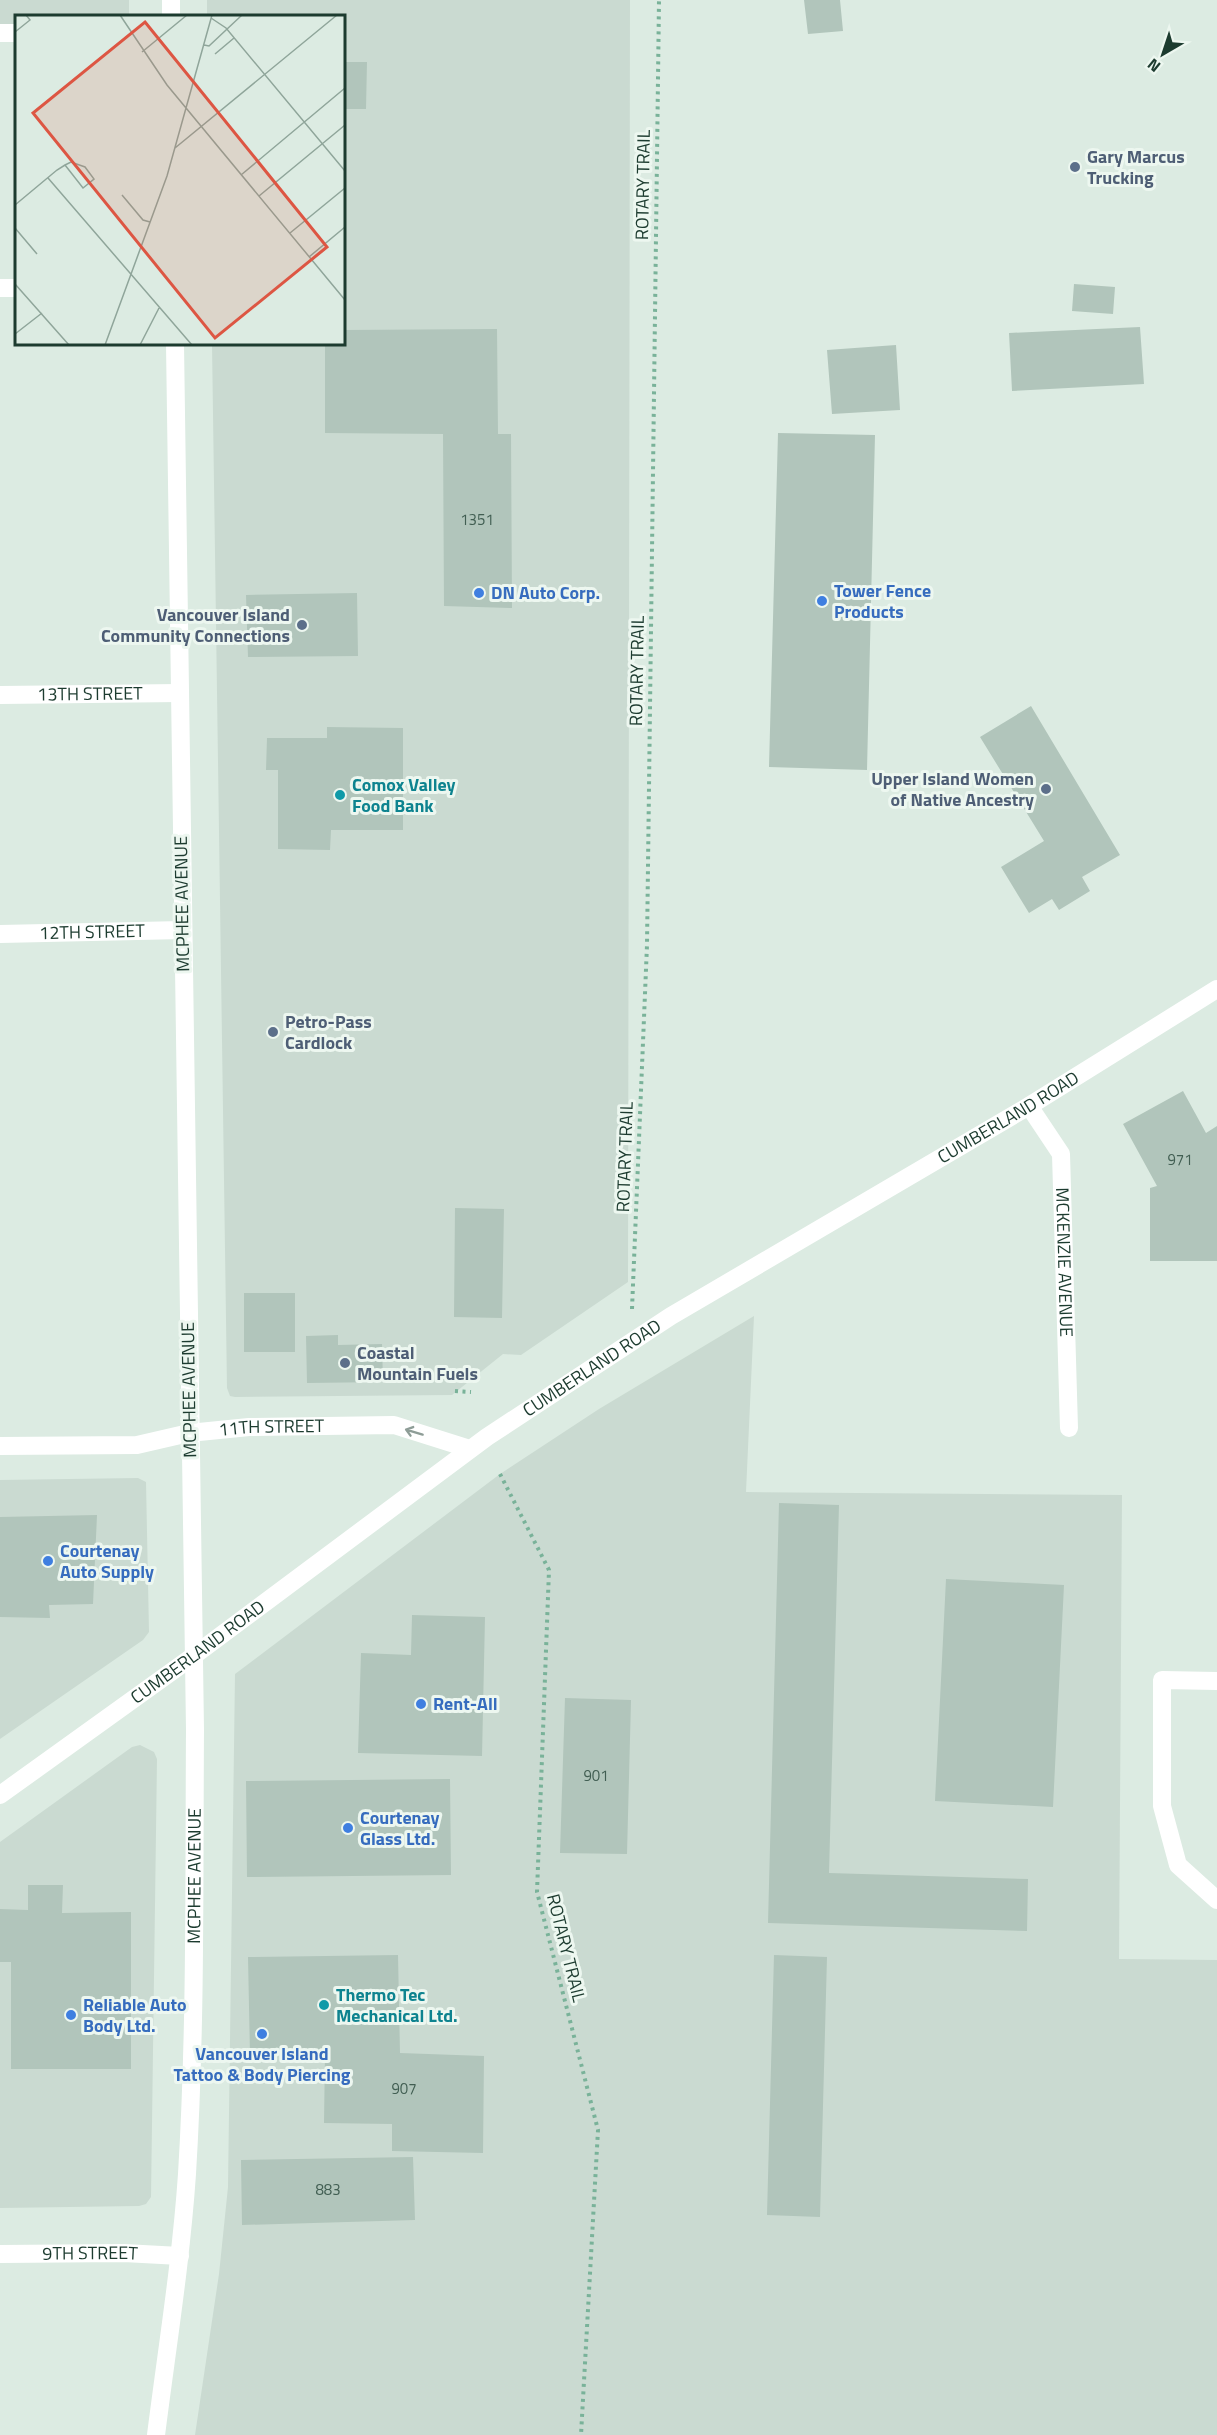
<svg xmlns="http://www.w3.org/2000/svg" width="1217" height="2435" font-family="'Titillium Web',sans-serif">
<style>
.built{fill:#cadad1}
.building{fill:#b1c5bb}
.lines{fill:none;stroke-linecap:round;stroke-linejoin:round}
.path{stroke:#79b299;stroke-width:4;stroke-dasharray:3 4.5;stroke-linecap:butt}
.service{stroke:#fff;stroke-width:18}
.minor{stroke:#fff;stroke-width:18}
.tertiary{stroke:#fff;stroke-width:18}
.oneway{stroke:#8e9d97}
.service-dot{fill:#5c6f8a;stroke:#edf7f0;stroke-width:2}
.shop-dot{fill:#3f7fe0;stroke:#edf7f0;stroke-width:2}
.culture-dot{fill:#0f9aa8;stroke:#edf7f0;stroke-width:2}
.labels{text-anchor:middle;stroke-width:6;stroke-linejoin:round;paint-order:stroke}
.number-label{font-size:15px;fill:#415e52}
.service-label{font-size:18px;font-weight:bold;fill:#4e5e75;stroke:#edf7f0;text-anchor:start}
.street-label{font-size:18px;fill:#1c3b2f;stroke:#edf7f0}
.shop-label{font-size:18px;font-weight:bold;fill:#366cbe;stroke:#edf7f0;text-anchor:start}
.culture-label{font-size:18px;font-weight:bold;fill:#0d838f;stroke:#edf7f0;text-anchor:start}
.inset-road{fill:none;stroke:#8fa59a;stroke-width:1.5}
.view{fill:#dd5643;fill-opacity:0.15;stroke:#dd5643;stroke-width:3}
.inset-edge{fill:none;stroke:#1c3b2f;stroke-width:3}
</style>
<rect width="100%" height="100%" fill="#dcebe2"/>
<path class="built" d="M0 0H129V16H16V33H0Z
M207 0H630L628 1282 521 1355 503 1354 452 1395 235 1397 230 1396 227 1388 212 344H344V16H207Z
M754 1316 746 1492 1122 1495 1119 1959 1217 1960V2435H195L219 2274 228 2187 235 1674 500 1474 599 1409Z
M138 1478 146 1482 149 1632 143 1640 0 1739V1480Z
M140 1745 154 1752 157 1759 151 2197 146 2204 139 2206 0 2208V1842L132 1747Z"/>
<path class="building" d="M804 0H840L843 31 808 34Z
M344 62H367L366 109H344Z
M1074 284 1115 287 1113 314 1072 311Z
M1140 327 1144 384 1012 391 1009 333Z
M497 329 498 434H511L512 608 444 606 443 434 325 433V344H344V330Z
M896 345 900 410 832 414 827 350Z
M778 433 875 435 867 770 769 767Z
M357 593 358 656 248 657 246 595Z
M1031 706 1120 855 1082 877 1090 891 1059 910 1052 899 1029 913 1001 867 1044 841 980 737Z
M327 727 403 728V830H331L330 850 278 849V770H266L267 738H327Z
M1183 1091 1206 1133 1217 1126V1261H1150V1188L1157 1186 1123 1124Z
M455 1208 504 1209 502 1318 454 1317Z
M244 1293H295V1352H244Z
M338 1335V1345L382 1344 383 1382 307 1383 306 1336Z
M779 1503 839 1505 829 1873 1028 1879 1027 1931 768 1923Z
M97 1515 93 1604 49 1605 50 1618 0 1617V1517Z
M946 1579 1064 1585 1053 1807 935 1801Z
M412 1615 485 1617 482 1756 358 1753 361 1653 411 1655Z
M565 1698 631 1700 627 1854 560 1853Z
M450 1779 451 1875 247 1877 246 1781Z
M28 1885H63L62 1913 131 1912V2069H11V1962H0V1909L28 1910Z
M398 1955 400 2053 484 2056 483 2153 392 2151V2124L324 2123 325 2054 250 2055 248 1957Z
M774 1955 827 1957 820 2217 767 2215Z
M413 2157 415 2220 242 2225 241 2160Z"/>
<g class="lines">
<path class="path" d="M632 1309 647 945 659 0
M455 1391 471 1392
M500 1474 549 1570 537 1892 598 2130 581 2435"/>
<path class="service" d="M0 33H16
M1217 1681 1162 1680V1806L1178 1865 1217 1900"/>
<g class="minor">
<path d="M171 0V16"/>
<path d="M0 288H16"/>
<path id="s1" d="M0 695 180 693"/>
<path id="s2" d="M0 934 183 930"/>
<path id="s3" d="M1029 1106 1061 1154 1069 1428"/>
<path id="s4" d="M0 1446 137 1445 189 1433 249 1427 394 1425 470 1449"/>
<path id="s5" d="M0 2254 124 2253 180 2256"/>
<path id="s6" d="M156 2435C167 2348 181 2262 187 2174 196 2027 194 1878 195 1730L175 344"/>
</g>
<path class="tertiary" id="s7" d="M0 1795 192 1657 487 1437 671 1316 1029 1106 1217 989"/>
</g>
<defs><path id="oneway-shaft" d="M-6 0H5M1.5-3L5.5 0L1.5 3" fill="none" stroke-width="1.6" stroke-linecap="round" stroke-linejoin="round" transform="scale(1.5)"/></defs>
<use class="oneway" href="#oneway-shaft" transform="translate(414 1432) rotate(-163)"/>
<g class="service-dot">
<circle cx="1075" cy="167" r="6"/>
<circle cx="302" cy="625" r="6"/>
<circle cx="1046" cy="789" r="6"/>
<circle cx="273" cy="1032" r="6"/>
<circle cx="345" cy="1363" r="6"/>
</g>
<g class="shop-dot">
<circle cx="479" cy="593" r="6"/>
<circle cx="822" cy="601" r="6"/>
<circle cx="48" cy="1561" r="6"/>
<circle cx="421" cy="1704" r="6"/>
<circle cx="348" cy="1828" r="6"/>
<circle cx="71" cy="2015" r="6"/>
<circle cx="262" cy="2034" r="6"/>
</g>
<g class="culture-dot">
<circle cx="340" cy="795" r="6"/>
<circle cx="324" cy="2005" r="6"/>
</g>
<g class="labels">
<g class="number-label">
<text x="477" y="525">1351</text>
<text x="1180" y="1165">971</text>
<text x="596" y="1781">901</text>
<text x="404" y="2094">907</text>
<text x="328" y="2195">883</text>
</g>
<g class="service-label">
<text x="1087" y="163">Gary Marcus<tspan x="1087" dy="21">Trucking</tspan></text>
<text x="290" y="621" text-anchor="end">Vancouver Island<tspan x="290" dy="21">Community Connections</tspan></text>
<text x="1034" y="785" text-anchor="end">Upper Island Women<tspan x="1034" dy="21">of Native Ancestry</tspan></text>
<text x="285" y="1028">Petro-Pass<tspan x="285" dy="21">Cardlock</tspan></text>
<text x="357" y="1359">Coastal<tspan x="357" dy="21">Mountain Fuels</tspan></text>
</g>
<g class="street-label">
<text transform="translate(643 185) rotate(-89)" y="6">ROTARY TRAIL</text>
<text transform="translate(637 671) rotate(-89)" y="6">ROTARY TRAIL</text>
<text dy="6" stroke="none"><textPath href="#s1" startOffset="90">13TH STREET</textPath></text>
<text transform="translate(182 904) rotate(-91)" y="6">MCPHEE AVENUE</text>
<text dy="6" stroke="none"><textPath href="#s2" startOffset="92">12TH STREET</textPath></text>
<text dy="6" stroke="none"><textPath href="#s7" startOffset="1216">CUMBERLAND ROAD</textPath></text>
<text transform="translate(625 1157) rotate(-88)" y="6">ROTARY TRAIL</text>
<text dy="6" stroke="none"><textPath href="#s3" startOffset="166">MCKENZIE AVENUE</textPath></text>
<text dy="6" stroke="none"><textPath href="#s7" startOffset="730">CUMBERLAND ROAD</textPath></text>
<text transform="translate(189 1390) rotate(-91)" y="6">MCPHEE AVENUE</text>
<text dy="6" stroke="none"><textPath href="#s4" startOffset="273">11TH STREET</textPath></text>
<text dy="6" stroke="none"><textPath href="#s7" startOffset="244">CUMBERLAND ROAD</textPath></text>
<text dy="6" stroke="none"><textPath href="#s6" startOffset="561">MCPHEE AVENUE</textPath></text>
<text transform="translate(566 1948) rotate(76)" y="6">ROTARY TRAIL</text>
<text dy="6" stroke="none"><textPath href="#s5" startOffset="90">9TH STREET</textPath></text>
</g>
<g class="shop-label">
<text x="834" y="597">Tower Fence<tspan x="834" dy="21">Products</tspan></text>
<text x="491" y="599">DN Auto Corp.</text>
<text x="60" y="1557">Courtenay<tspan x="60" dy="21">Auto Supply</tspan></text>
<text x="433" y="1710">Rent-All</text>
<text x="360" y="1824">Courtenay<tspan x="360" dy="21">Glass Ltd.</tspan></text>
<text x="83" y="2011">Reliable Auto<tspan x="83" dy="21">Body Ltd.</tspan></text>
<text x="262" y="2060" text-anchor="middle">Vancouver Island<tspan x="262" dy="21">Tattoo &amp; Body Piercing</tspan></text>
</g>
<g class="culture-label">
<text x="352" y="791">Comox Valley<tspan x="352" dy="21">Food Bank</tspan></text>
<text x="336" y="2001">Thermo Tec<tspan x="336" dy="21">Mechanical Ltd.</tspan></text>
</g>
</g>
<g transform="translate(15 15)">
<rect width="330" height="330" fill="#dcebe2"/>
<path class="inset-road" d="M105 0 152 70 330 285M196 3 211 13 330 156M0 17 15 5 11 0M189 30 194 31 227 0M127 37 172 0M200 39 219 23M160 133 322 0M226 160 330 73M33 163 177 330M107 180 128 205 135 207M244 181 330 110M0 190 42 155 50 150 56 147 70 152 79 164 68 173 50 150M0 213 22 239M275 218 330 173M294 242 330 212M0 269 54 330M0 319 27 298M90 330 152 161 197 0M125 330 144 293"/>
<path class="view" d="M130 7 312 232 200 323 18 98Z"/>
<rect width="330" height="330" class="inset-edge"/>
</g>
<g transform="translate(1163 54) rotate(219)" stroke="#edf7f0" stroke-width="4.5" paint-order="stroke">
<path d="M0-4.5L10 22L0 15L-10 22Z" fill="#1c3b2f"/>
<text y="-9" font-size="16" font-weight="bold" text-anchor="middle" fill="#1c3b2f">N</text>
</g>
</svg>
